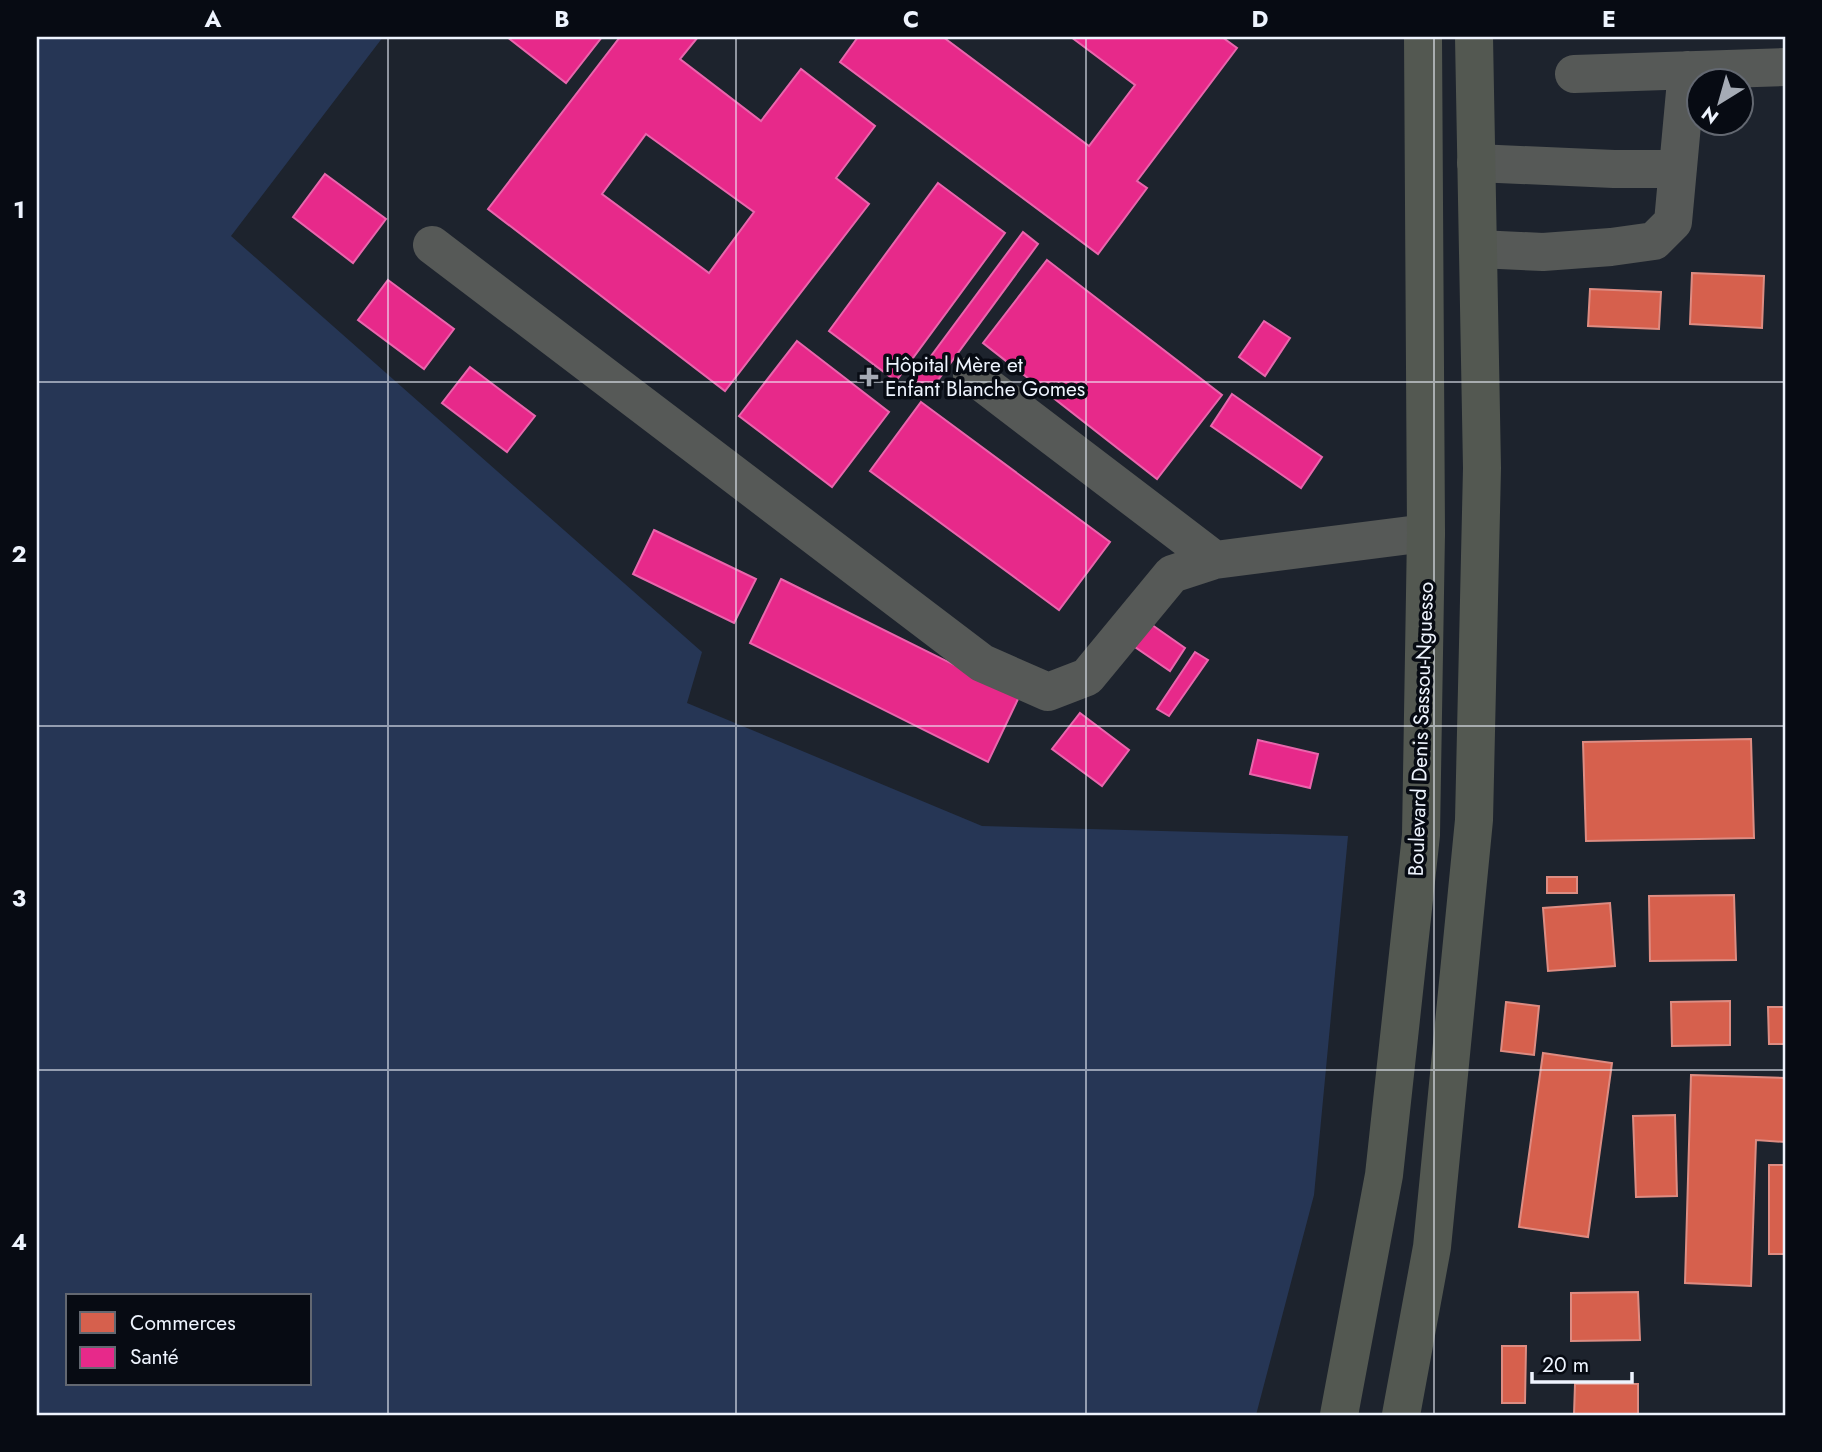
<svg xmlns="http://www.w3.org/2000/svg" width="1822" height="1452" font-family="Jost,sans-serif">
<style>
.green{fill:#263655;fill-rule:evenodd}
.shops{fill:#d6604d;stroke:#dd8c82;stroke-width:2}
.health{fill:#e7298a;stroke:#e966ad;stroke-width:2;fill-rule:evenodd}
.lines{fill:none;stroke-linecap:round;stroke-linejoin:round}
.minor{stroke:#565957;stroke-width:38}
.major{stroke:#535851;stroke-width:38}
.grid{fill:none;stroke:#eef4fe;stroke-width:2;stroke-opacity:0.55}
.poi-dot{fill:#a5abb5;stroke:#070b13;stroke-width:2.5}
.labels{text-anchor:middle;stroke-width:7;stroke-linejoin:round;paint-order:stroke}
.poi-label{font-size:21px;fill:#eef4fe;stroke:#070b13;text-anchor:start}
.street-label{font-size:21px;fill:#eef4fe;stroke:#070b13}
.neatline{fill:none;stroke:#eef4fe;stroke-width:2.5}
.grid-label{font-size:23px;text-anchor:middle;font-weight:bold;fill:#eef4fe}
</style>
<rect width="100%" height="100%" fill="#1d232d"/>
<path class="green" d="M37 37H383L231 236 702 652 687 703 982 826 1348 836 1314 1195 1256 1415H37ZM68 1296H310V1384H68Z"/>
<path class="shops" d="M1692 273 1764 276 1762 328 1690 324Z
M1590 289 1661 292 1659 329 1588 326Z
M1751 739 1754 838 1586 841 1583 742Z
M1547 877H1577V893H1547Z
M1734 895 1736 960 1650 961 1649 896Z
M1610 903 1615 966 1548 971 1543 908Z
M1730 1001V1045L1672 1046 1671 1002Z
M1506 1002 1539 1006 1534 1055 1501 1051Z
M1768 1007H1785V1044H1769Z
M1543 1053 1612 1063 1588 1237 1519 1227Z
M1691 1075 1785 1078V1142L1756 1140 1751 1286 1685 1283Z
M1675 1115 1677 1196 1636 1197 1633 1116Z
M1769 1165H1785V1254H1769Z
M1638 1292 1640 1340 1571 1341V1293Z
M1502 1346H1526L1525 1403H1502Z
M1575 1384H1638V1415H1574Z"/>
<path class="health" d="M507 37H602L566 83Z
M620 37H698L680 59 761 121 801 69 875 126 836 178 869 204 725 391 488 209ZM646 134 754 212 709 273 602 194Z
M858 37H943L1089 146 1135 85 1071 37H1222L1237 48 1137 181 1147 188 1098 254 840 62Z
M325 174 386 219 353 263 293 217Z
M938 183 1005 233 896 381 829 331Z
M1023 232 1038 244 927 395 911 383Z
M1047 260 1222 395 1157 479 983 343Z
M388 280 454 329 424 369 358 320Z
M1264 321 1290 338 1265 376 1239 357Z
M797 341 889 412 832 487 739 416Z
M470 367 535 416 507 452 442 403Z
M1232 394 1322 457 1301 488 1211 426Z
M921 402 1110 542 1059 610 870 471Z
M654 530 756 579 734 623 633 574Z
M781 579 1019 697 988 762 750 643Z
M1145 620 1185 648 1170 671 1129 643Z
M1195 652 1208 660 1169 716 1157 709Z
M1080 713 1129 750 1102 786 1052 749Z
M1258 740 1318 754 1310 788 1250 774Z"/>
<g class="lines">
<path class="minor" d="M1574 74 1785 67
M1476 163 1614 169H1678
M432 245 982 663 1048 692 1087 677 1172 574 1215 560 1426 533
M1478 249 1543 252 1611 247 1654 241 1673 222 1687 70
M972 375 1215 560"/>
<path class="major" d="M1339 1415 1384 1175 1421 835 1426 533 1423 37
M1401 1415 1432 1247 1474 820 1482 468 1474 37"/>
</g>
<path class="grid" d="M388 37V1415M736 37V1415M1086 37V1415M1434 37V1415M37 382H1785M37 726H1785M37 1070H1785"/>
<path class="poi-dot" d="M865.5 366.5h7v7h7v7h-7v7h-7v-7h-7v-7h7z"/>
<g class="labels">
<g class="poi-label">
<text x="885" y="372">Hôpital Mère et<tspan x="885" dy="24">Enfant Blanche Gomes</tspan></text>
</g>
<g class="street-label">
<text transform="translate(1421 729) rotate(-88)" y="7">Boulevard Denis Sassou-Nguesso</text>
</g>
</g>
<rect width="1822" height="1452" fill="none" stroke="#070b13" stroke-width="77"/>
<rect x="66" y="1294" width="245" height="91" fill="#070b13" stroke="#636871" stroke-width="2"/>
<rect x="80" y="1312" width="35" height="21" fill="#d6604d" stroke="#636871" stroke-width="2"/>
<text x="130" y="1330" font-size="21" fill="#eef4fe">Commerces</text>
<rect x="80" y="1347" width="35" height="21" fill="#e7298a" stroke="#636871" stroke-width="2"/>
<text x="130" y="1364" font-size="21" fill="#eef4fe">Santé</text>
<g transform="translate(1720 102) rotate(217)"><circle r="33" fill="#070b13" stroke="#636871" stroke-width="2"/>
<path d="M0-5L12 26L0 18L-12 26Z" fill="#a5abb5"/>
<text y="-10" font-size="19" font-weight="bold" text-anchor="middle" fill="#eef4fe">N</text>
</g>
<path d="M1532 1372v10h100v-10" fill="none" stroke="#eef4fe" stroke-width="3.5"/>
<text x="1542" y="1372" font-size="21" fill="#eef4fe" stroke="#070b13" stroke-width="5" paint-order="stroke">20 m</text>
<rect x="38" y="38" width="1746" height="1376" class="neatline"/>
<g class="grid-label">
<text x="213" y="27">A</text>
<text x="562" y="27">B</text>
<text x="911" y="27">C</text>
<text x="1260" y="27">D</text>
<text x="1609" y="27">E</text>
<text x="19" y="218">1</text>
<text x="19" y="562">2</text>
<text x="19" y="906">3</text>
<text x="19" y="1250">4</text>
</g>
</svg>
